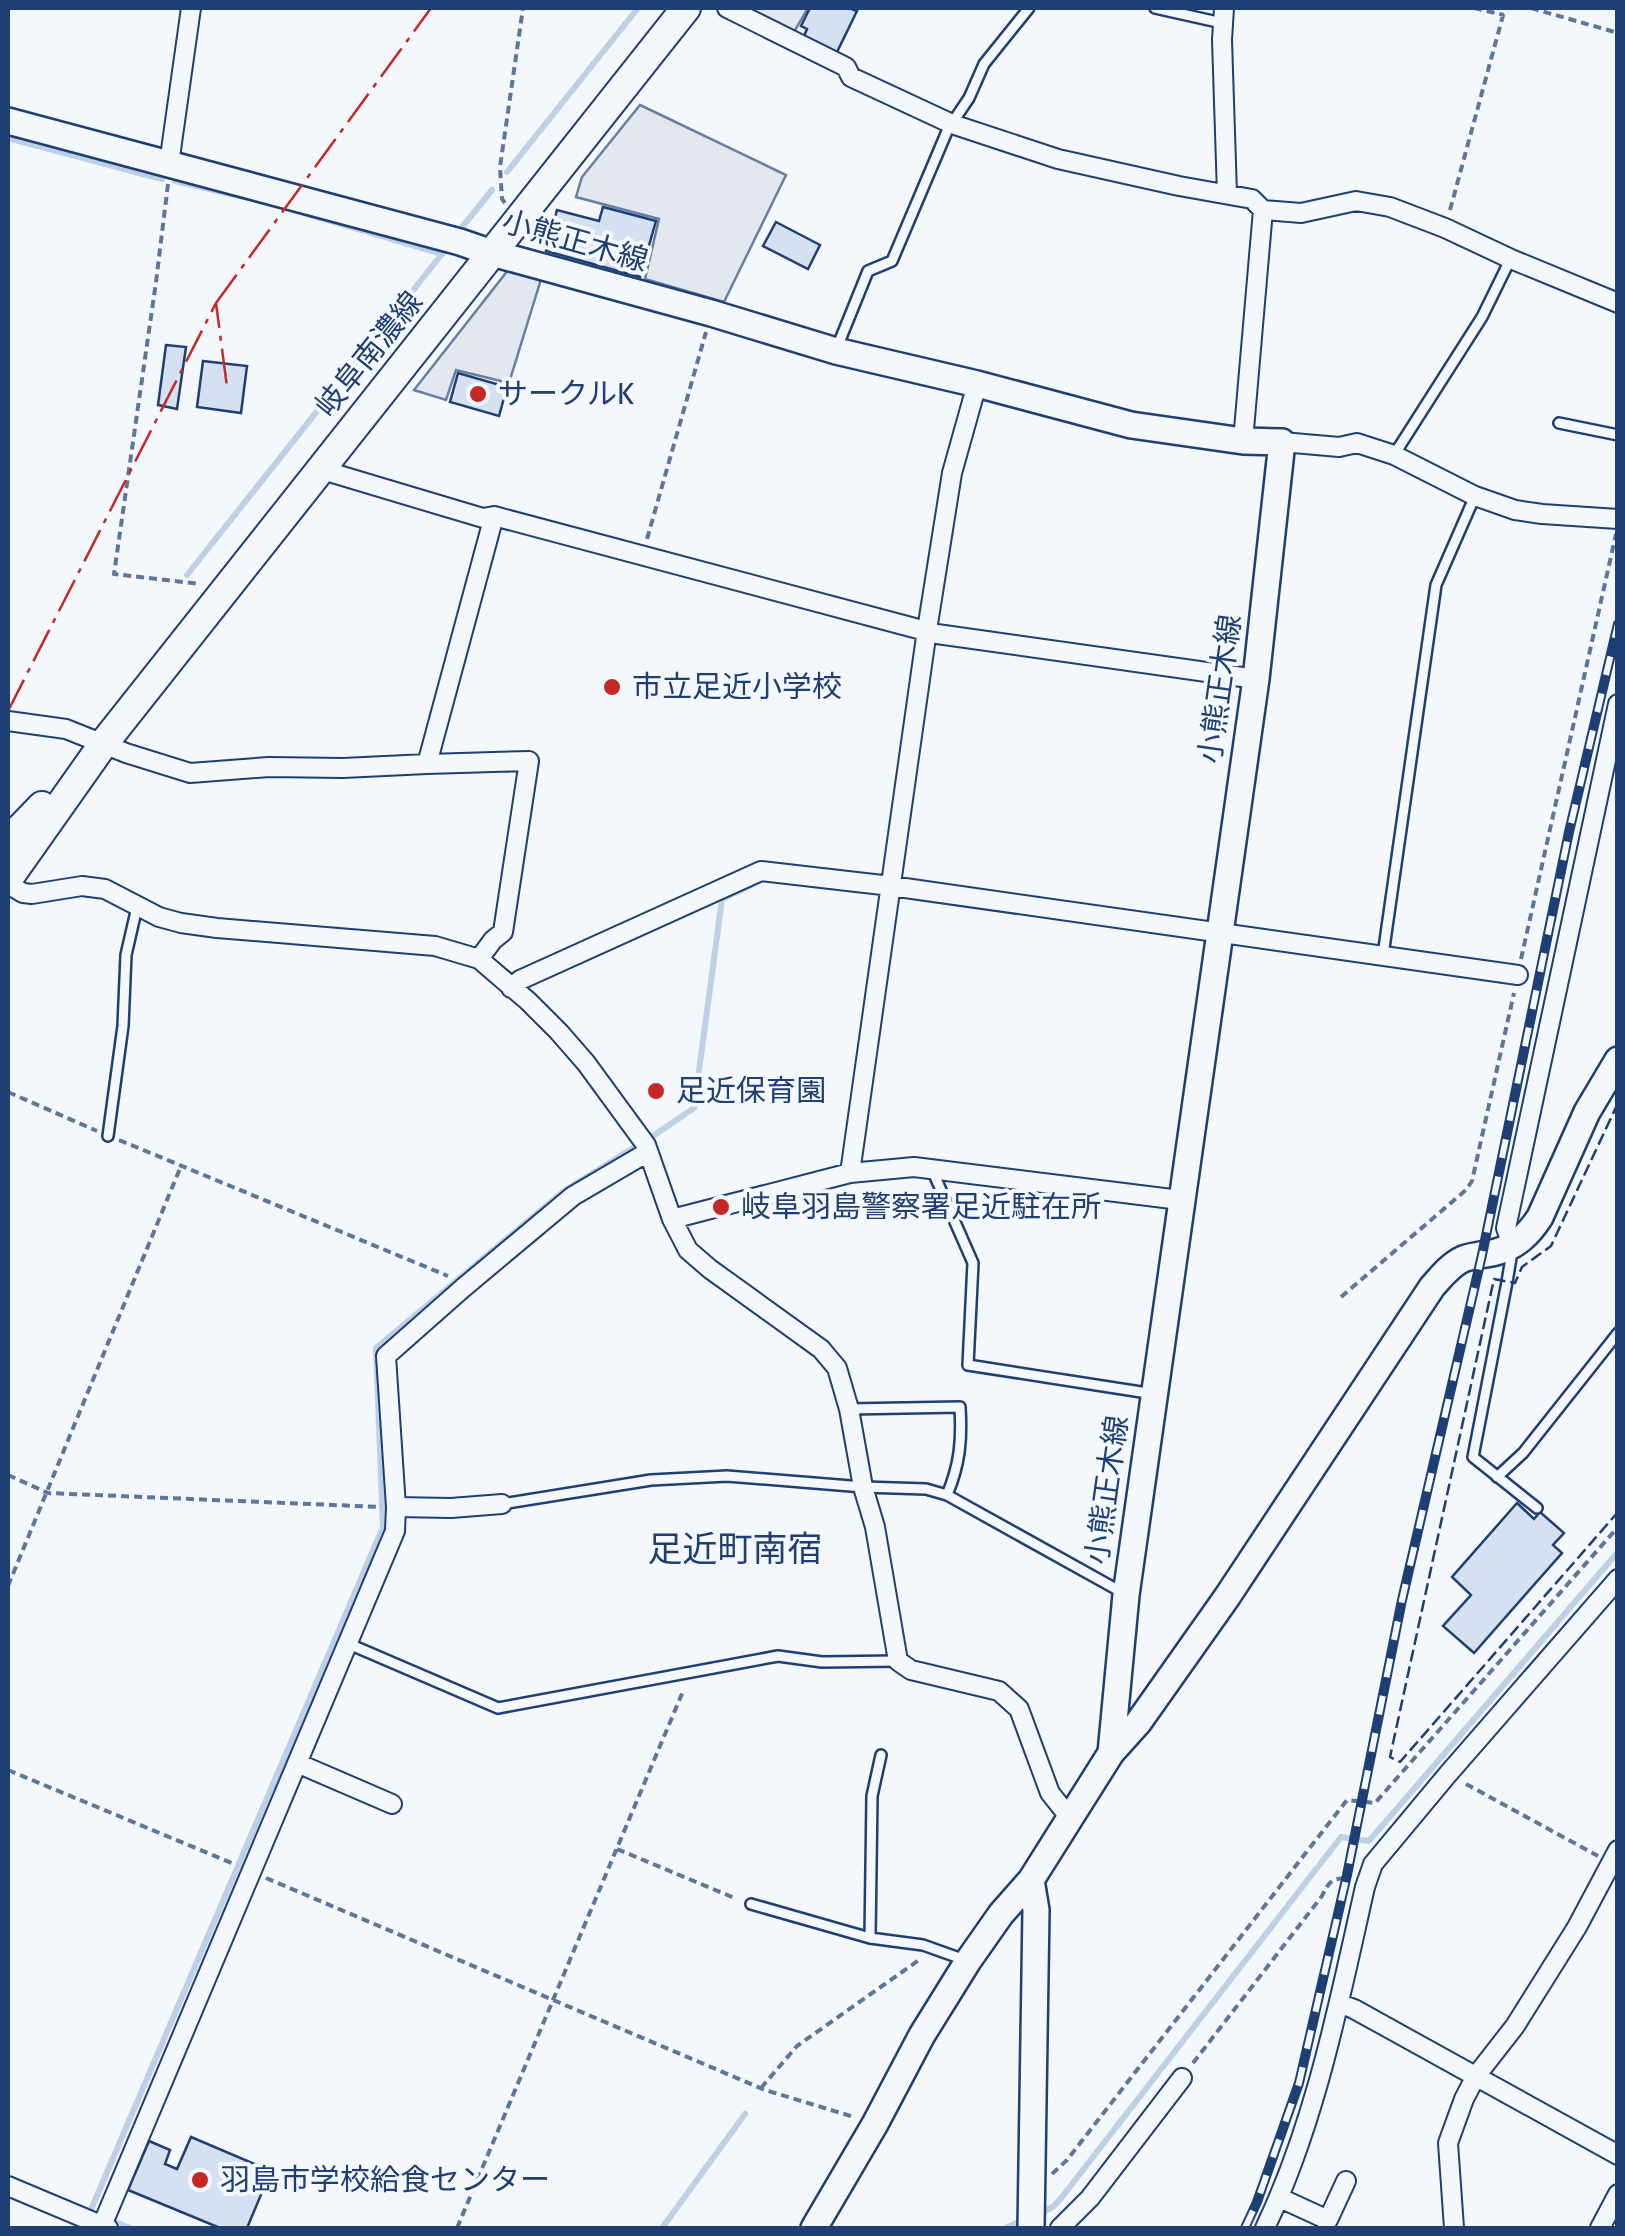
<svg xmlns="http://www.w3.org/2000/svg" width="1625" height="2236" font-family="Cabin,'Noto Sans JP',sans-serif">
<style>
.parking{fill:#e3e8f0;stroke:#687fa3;stroke-width:2.5}
.lines{fill:none;stroke-linecap:round;stroke-linejoin:round}
.stream{stroke:#bed0e5;stroke-width:6}
.building{fill:#d5e0f0;stroke:#1d3f73;stroke-width:2.5}
.lane-casing{stroke:#1d3f73;stroke-width:14}
.street-casing{stroke:#1d3f73;stroke-width:22}
.secondary-casing{stroke:#1d3f73;stroke-width:30}
.primary-casing{stroke:#1d3f73;stroke-width:32}
.path{stroke:#5e769c;stroke-width:4;stroke-dasharray:8 5;stroke-linecap:butt}
.lane{stroke:#f4f7fb;stroke-width:9}
.street{stroke:#f4f7fb;stroke-width:18}
.secondary{stroke:#f4f7fb;stroke-width:25}
.primary{stroke:#f4f7fb;stroke-width:28}
.rail-casing{stroke:#1d3f73;stroke-width:10}
.rail{stroke:#f4f7fb;stroke-width:6;stroke-dasharray:19;stroke-linecap:butt}
.fence{stroke:#1d3f73;stroke-width:2.5;stroke-dasharray:12 5;stroke-linecap:butt}
.power{stroke:#c62828;stroke-width:2.5;stroke-dasharray:35 8 5 8;stroke-linecap:butt}
.poi-dot{fill:#c62828;stroke:#f4f7fb;stroke-width:4}
.labels{text-anchor:middle;stroke-width:8;stroke-linejoin:round;paint-order:stroke}
.street-label{font-size:30px;fill:#1d3f73;stroke:#f4f7fb}
.poi-label{font-size:30px;fill:#1d3f73;stroke:#f4f7fb;text-anchor:start}
.quarter-label{font-size:35px;fill:#1d3f73;stroke:#f4f7fb}
</style>
<rect width="100%" height="100%" fill="#f4f7fb"/>
<path class="parking" d="M739 8H808L794 32Z
M640 105 786 175 724 302 645 279 659 219 576 197 582 177Z
M509 269 542 276 509 383 456 370 446 400 414 390Z"/>
<g class="lines">
<path class="stream" d="M8 138 162 179
M507 172 638 8
M175 181 248 198
M459 231 492 190
M187 575 442 254 304 213
M653 1136 694 1108 722 899 751 885
M90 2212 383 1527 376 1348 564 1191 633 1148
M1039 2214 1054 2206 1062 2197 1341 1837 1369 1841 1618 1552
M110 2220 130 2228
M662 2228 745 2114
M1006 2228 1023 2220"/>
</g>
<path class="building" d="M810 8H849L857 11 837 52 804 36 807 29 801 26Z
M603 207 656 221 640 277 546 251 557 210 599 221Z
M776 222 820 245 808 269 763 246Z
M166 345 186 347 177 409 158 405Z
M203 361 247 366 241 413 197 407Z
M458 373 507 387 499 416 450 402Z
M1517 1503 1534 1519 1540 1512 1564 1533 1553 1545 1562 1553 1474 1653 1443 1626 1471 1595 1452 1577Z
M191 2137 271 2171 247 2228H220L128 2190 149 2141 170 2150 165 2164 177 2169Z"/>
<g class="lines">
<g class="lane-casing">
<path id="lane" d="M1155 8 1222 23
M836 350 868 271 892 261 948 129 969 98 984 64 1029 8
M1559 423 1618 435
M1394 455 1482 317 1510 260
M1383 955 1436 585 1475 496
M108 1136 123 1026 126 955 137 907
M933 1172 973 1263 968 1365 1154 1394
M1508 1250 1511 1258 1507 1282 1473 1457 1537 1508
M849 1409 960 1407C962 1440 960 1464 947 1495
M1497 1477 1523 1453 1618 1333
M502 1504 651 1480 727 1476 863 1487 926 1489 947 1495 1125 1594
M349 1644 498 1708 778 1656 822 1662 898 1661
M881 1755 872 1796 870 1938 923 1945 965 1960
M751 1904 870 1938"/>
</g>
<g class="street-casing">
<path id="street" d="M727 8 846 67 851 77 952 124 1058 159 1179 186 1252 199 1263 210 1301 213 1356 201 1390 207 1445 228 1511 259 1618 303
M1224 8 1222 40 1227 194
M169 164 191 8
M1243 441 1263 210
M1282 442 1339 447 1357 443 1394 455 1475 496 1515 510 1542 514 1618 519
M319 469 483 518 494 516 937 634 1256 679
M8 721 66 729 126 753 190 773 269 767 343 768 427 764
M8 884 23 893 32 894 82 886 105 889 159 917 181 923 217 928 435 946 479 959 528 1001 559 1032 586 1063 646 1145 672 1219 688 1250 710 1269 821 1349 837 1368 849 1409 863 1487 875 1527 898 1661 911 1670 999 1691 1019 1709 1050 1793 1070 1818
M479 959 493 940 503 932 529 761 427 764 494 516
M511 988 520 980 761 871 891 886 1518 975
M850 1173 927 630 952 473 977 384
M672 1219 850 1173 914 1167 1180 1200
M1512 1245 1506 1228 1618 704
M396 1507 451 1508 502 1504
M297 1763 392 1804
M1339 2003 1354 2009 1618 2155
M8 2186 108 2228
M1280 2198 1328 2220 1346 2181
M101 2228 395 1531 396 1507 386 1356 463 1288 573 1196 648 1152
M1060 2228 1090 2198 1182 2078
M1265 2228C1316 2121 1339 2002 1365 1887L1373 1864 1448 1774 1618 1579
M1454 2228 1448 2143 1464 2099 1476 2076 1515 2026 1577 1927 1618 1850
M1600 2228 1618 2194"/>
</g>
<g class="secondary-casing">
<path id="secondary" d="M8 121 460 242 492 253 711 313 836 351 977 384 1131 425 1243 441 1282 442 1256 679 1126 1595 1111 1753
M814 2228 875 2124 922 2035 968 1961 1001 1914 1031 1880 1111 1753 1138 1723 1227 1597 1432 1287C1441 1277 1450 1265 1463 1259 1473 1255 1485 1255 1496 1252 1517 1246 1529 1234 1540 1217L1587 1112 1618 1060
M1031 2228 1036 1910 1031 1880"/>
</g>
<g class="primary-casing">
<path id="primary" d="M8 841 42 806
M8 879 104 743 686 8"/>
</g>
<path class="path" d="M1474 8 1504 15
M1531 8 1618 33
M168 184 156 282 114 574 200 584
M505 203 502 199 500 167 523 8
M1450 210 1505 8
M647 539 706 332
M1521 959 1616 534
M8 1092 97 1131
M119 1140 448 1276
M1341 1297 1466 1190 1472 1181 1514 993
M8 1475 48 1493 381 1507
M8 1586 181 1166
M8 1770 234 1864
M1466 1784 1598 1856
M617 1849 737 1899
M266 1878 765 2090 854 2117
M1193 2063 1322 1896C1328 1883 1332 1877 1347 1879
M761 2088 797 2046 919 1960
M1052 2174 1067 2160 1347 1800 1375 1803 1618 1527
M457 2228 684 1689"/>
<use href="#lane" class="lane"/>
<use href="#street" class="street"/>
<use href="#secondary" class="secondary"/>
<use href="#primary" class="primary"/>
<g class="rail-casing">
<path id="rail" d="M1245 2228 1257 2202 1299 2083 1347 1875 1402 1600 1482 1255 1569 832 1618 624"/>
</g>
<use href="#rail" class="rail"/>
<path class="fence" d="M1618 1103 1551 1246 1522 1267 1515 1283 1494 1279 1390 1757 1400 1762 1618 1512"/>
<path class="power" d="M216 303 431 8
M8 711 216 303 227 387"/>
</g>
<g class="poi-dot">
<circle cx="478" cy="394" r="10"/>
<circle cx="612" cy="687" r="10"/>
<circle cx="656" cy="1091" r="10"/>
<circle cx="721" cy="1207" r="10"/>
<circle cx="200" cy="2180" r="10"/>
</g>
<g class="labels">
<g class="street-label">
<text transform="translate(575 241) rotate(16)" y="10">小熊正木線</text>
<text transform="translate(369 354) rotate(-51)" y="10">岐阜南濃線</text>
<text transform="translate(1220 689) rotate(-82)" y="10">小熊正木線</text>
<text transform="translate(1107 1490) rotate(-82)" y="10">小熊正木線</text>
</g>
<g class="poi-label">
<text x="498" y="404">サークルK</text>
<text x="632" y="697">市立足近小学校</text>
<text x="676" y="1101">足近保育園</text>
<text x="741" y="1217">岐阜羽島警察署足近駐在所</text>
<text x="220" y="2190">羽島市学校給食センター</text>
</g>
<g class="quarter-label">
<text x="735" y="1561">足近町南宿</text>
</g>
</g>
<rect width="1625" height="2236" fill="none" stroke="#1d3f73" stroke-width="20"/>
</svg>
